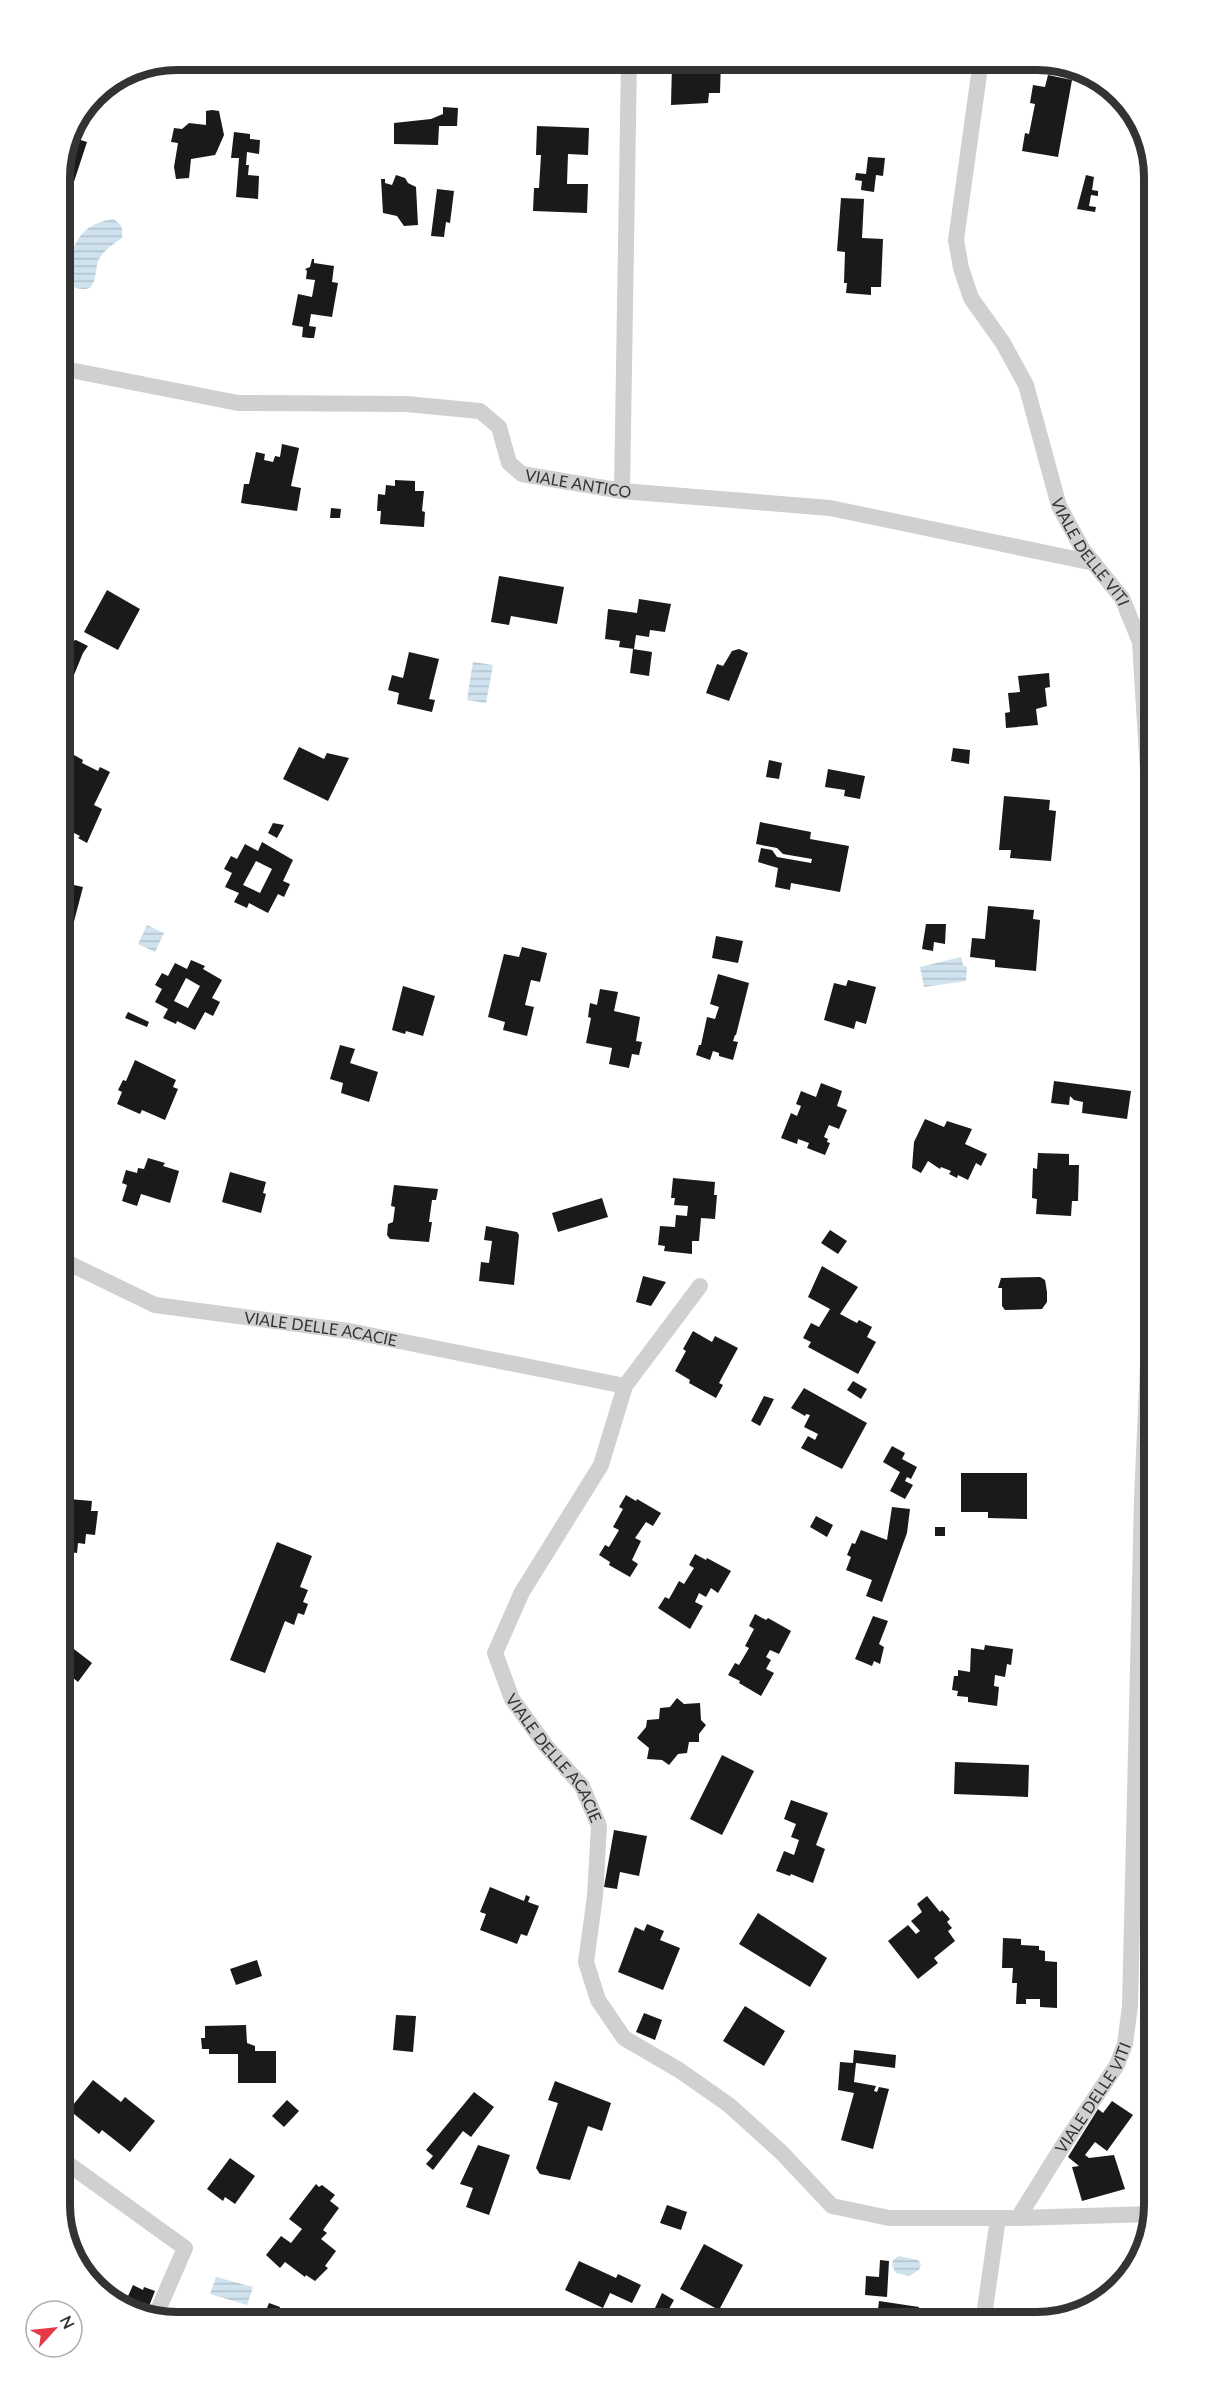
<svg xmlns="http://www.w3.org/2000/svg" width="1215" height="2383" font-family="Lato,sans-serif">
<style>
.water{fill:url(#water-rules)}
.building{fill:#1a1a1a;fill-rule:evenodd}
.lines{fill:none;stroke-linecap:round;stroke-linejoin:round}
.street{stroke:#d0d0d0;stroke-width:16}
.labels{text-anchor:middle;stroke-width:6;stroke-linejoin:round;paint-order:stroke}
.street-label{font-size:16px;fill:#333;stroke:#fff}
.rim{fill:none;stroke:#333;stroke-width:8}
</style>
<defs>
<pattern id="water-rules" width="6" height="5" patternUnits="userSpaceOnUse" patternTransform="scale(1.5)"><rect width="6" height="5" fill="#cfe2ee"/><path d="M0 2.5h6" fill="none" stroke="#b2c2cd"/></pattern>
</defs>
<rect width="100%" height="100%" fill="#fff"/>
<path class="water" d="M113 219C122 224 123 228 122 238 113 244 103 251 98 261 95 270 97 280 90 288 79 291 70 287 65 277 73 246 77 225 113 219Z
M473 662 493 665 486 703 467 700Z
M147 925 164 933 155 952 138 944Z
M961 957 963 965 967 967 966 981 924 987 920 967Z
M899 2256 918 2260 921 2264 919 2270 909 2276 896 2273 892 2265 893 2260Z
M216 2277 253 2287 247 2305 210 2294Z"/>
<path class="building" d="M661 60H721L720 93H709L708 103 671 105 672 64 661 63Z
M1048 75 1072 80 1058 157 1022 151 1025 133 1029 134 1035 104 1030 103 1033 85 1045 87Z
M443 107 458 108 457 126H439L438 145 394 144V123L431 119 443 114Z
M212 110 219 111 224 135 217 151 215 155 191 159 189 178 176 179 174 167 178 143 171 142 174 128 182 129 189 123 206 125V111Z
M537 126 589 128 588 155 568 154 567 184H588L587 213 533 211 534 188H539L541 155H536Z
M234 132 250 134V139L260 140 259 154 247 152 246 165H249L248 175 259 176 258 199 236 197 239 158H231Z
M68 136 87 142 68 200 64 205 60 204V171Z
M868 157 885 158 883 176 876 175 874 192 861 190 862 181 855 180 856 173 866 174Z
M396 175 405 178 408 183 416 187 418 225 404 226 397 216 383 213 381 179H385V183L392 185Z
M1086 175 1094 177 1092 190 1098 191V196L1091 195 1089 206 1096 207 1095 212 1077 209Z
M437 189 454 191 450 223 446 222 444 237 431 236Z
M841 198 864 199 862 238 883 239 881 287H871V295L846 293 847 283H844L845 252 837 251Z
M312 259H314V263L334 266 332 282 338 283 332 317 311 314 309 326 316 327 314 338H309L302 337 303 327 292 325 298 294 312 297 315 280 306 279 307 271 305 269 310 267Z
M282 444 299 448 291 486 301 488 297 511 241 503 244 484H249L256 452 265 454 264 460 273 462 275 456 280 457Z
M395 480 415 481V491H424L422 511 425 512 424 527 380 524 381 511H377L378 494 385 495 386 485 395 486Z
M331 508 341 509 340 518H330Z
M499 576 564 587 557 624 511 616 509 625 491 622Z
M107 590 140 609 118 650 84 632Z
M639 599 671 604 665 632 650 630 649 637 636 635 634 649 619 647 620 641 605 639 608 609 637 613Z
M76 640 88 646 83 653 69 687 60 684V657L65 652 69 642Z
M633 649 652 652 649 676 630 673Z
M739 649 748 653 729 701 706 693 717 664 723 666 732 651Z
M409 652 439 659 429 699 435 700 432 712 397 704 399 693 388 690 392 675 403 678Z
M1049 673 1050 687 1045 688 1047 706 1036 709 1038 725 1006 728 1005 713 1010 712 1008 693 1020 692 1018 676Z
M299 747 324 759 327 753 349 758 328 801 283 779Z
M953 748 970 750 969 764 951 761Z
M74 755 83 760 82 763 98 771 100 767 110 772 94 805 102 809 87 843 78 838 80 836 64 828 62 832 60 831V815L70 794 61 790 68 776 66 775Z
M769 760 782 763 779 779 766 777Z
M828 769 865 776 860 799 844 796 845 790 825 787Z
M1004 796 1050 800 1049 810 1056 811 1051 861 1010 858 1011 850H999Z
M760 822 811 832 810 839 849 846 840 892 791 883 790 890 775 887 778 868 758 862 761 848 772 850 777 857 811 863 812 859 783 854 777 848 756 844Z
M273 823 284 825 277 838 268 833Z
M262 842 293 860 283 881 290 884 284 897 278 894 268 913 249 903 247 908 234 902 239 893 225 887 232 873 224 869 231 856 237 859 245 844 258 851ZM256 861 272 869 260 893 243 885Z
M60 882 83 887 71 933 60 930Z
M988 906 1034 910 1033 919 1040 920 1036 971 995 967V960L970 957 972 938 985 939Z
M926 924H946L945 944 934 942 933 951 922 949Z
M716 936 743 941 738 963 712 958Z
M522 947 547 953 540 982 531 980 525 1005 534 1007 527 1036 503 1030 505 1022 488 1017 504 954 519 957Z
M191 960 205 966 203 969 222 980 212 998 220 1002 213 1016 205 1012 195 1030 177 1021 176 1024 163 1018 168 1009 155 1002 162 989 155 985 162 973 168 976 175 963 187 969ZM186 978 200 986 188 1008 174 1001Z
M718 974 749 983 736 1035H735L733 1041 738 1042 733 1060 719 1056V1053L713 1051 710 1060 696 1055 699 1045H701L707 1017 715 1019 719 1007 710 1004Z
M848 980 876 987 866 1024 856 1021 854 1029 824 1020 834 983 846 986Z
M403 986 435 996 423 1036 406 1031 405 1034 392 1030Z
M600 989 618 992 614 1011 640 1017 636 1041 642 1042 639 1055 632 1054 629 1068 609 1064 612 1048 586 1043 591 1018 588 1017 590 1003 597 1005Z
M128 1012 149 1022 147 1027 125 1018Z
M340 1045 355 1049 350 1063 378 1072 369 1102 341 1093 343 1083 330 1079Z
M135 1060 176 1080 173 1087 178 1089 165 1120 142 1110 140 1114 117 1104 122 1092 118 1090 123 1080 126 1081Z
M1054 1081 1131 1091 1127 1119 1082 1113 1083 1102 1074 1100 1070 1096 1069 1105 1051 1103Z
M821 1083 842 1091 837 1106 847 1110 839 1129 829 1125 824 1137 828 1139 827 1142 830 1143 825 1155 807 1148 809 1143 798 1139 797 1144 781 1138 791 1113 797 1116 801 1106 796 1104 801 1091 816 1097Z
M60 1107 74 1113 68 1128 64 1126 60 1136Z
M925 1119 944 1127 947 1121 972 1129 965 1144 987 1154 981 1166 976 1163 968 1180 958 1175 957 1178 949 1174 951 1171 941 1167 940 1169 928 1161 921 1173 912 1168 914 1142Z
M1038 1153 1069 1154V1165H1079L1078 1201H1072L1071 1216 1036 1214 1037 1199 1032 1198 1033 1168 1037 1169Z
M148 1158 165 1163 163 1166 179 1171 170 1203 141 1194 137 1206 122 1201 127 1185 122 1183 126 1170 137 1173 138 1168 144 1169Z
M230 1172 266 1182 263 1193 266 1194 261 1213 222 1202Z
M673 1178 715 1182 714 1195H717L715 1219 701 1218 699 1241H692V1254L664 1251 665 1246 658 1245 660 1226 675 1227 676 1215 687 1216 688 1206 674 1205 675 1198H671Z
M394 1185 438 1189 436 1200H432L429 1222H432L429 1242 390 1239 387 1235 388 1224 393 1222 395 1207 391 1206Z
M602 1198 608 1217 558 1232 552 1213Z
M486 1226 517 1232 519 1235 514 1285 479 1281 481 1262 489 1263 492 1241 484 1240Z
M830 1230 847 1241 838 1254 821 1243Z
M822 1266 858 1287 840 1314 857 1323 859 1320 872 1327 867 1337 876 1342 858 1374 808 1347 811 1342 803 1338 811 1323 819 1327 830 1309 808 1297Z
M643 1276 666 1282 651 1306 636 1302Z
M1040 1277 1045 1280 1047 1292V1302L1042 1309 1005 1310 1002 1306V1288H998L1001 1278Z
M693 1331 712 1342 715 1336 738 1348 719 1383 723 1385 716 1398 689 1383 690 1380 675 1371 686 1351 683 1349Z
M853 1381 867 1389 861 1399 847 1390Z
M804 1388 867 1423 842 1469 801 1448 808 1436 815 1440 818 1434 804 1427 810 1415 806 1414 805 1416 791 1408Z
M764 1396 774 1399 760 1426 751 1421Z
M892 1446 905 1453 902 1459 917 1467 911 1479 907 1477 905 1481 913 1485 905 1499 890 1491 900 1472 883 1462Z
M961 1473H1027V1519L988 1518V1512H961Z
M626 1495 636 1501 637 1499 661 1513 653 1526 646 1522 635 1538 641 1541 632 1560 638 1564 630 1577 609 1565 610 1562 599 1555 605 1545 609 1547 619 1530 613 1527 623 1509 619 1507Z
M69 1499 92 1501 91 1511H98L95 1535 86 1534 85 1544 78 1543 77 1553 60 1551V1507L68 1508Z
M892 1507 910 1509 907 1533 882 1602 866 1596 872 1580 846 1570 851 1557 847 1555 852 1543 855 1544 861 1530 887 1540Z
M816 1516 833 1525 827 1537 810 1527Z
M935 1527H945V1536H935Z
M277 1542 312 1556 300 1587 308 1590 303 1602 308 1604 304 1615 298 1613 294 1625 285 1621 265 1673 230 1660Z
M695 1554 706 1560 707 1558 731 1571 718 1593 711 1588 706 1597 699 1593 695 1602 703 1606 690 1629 658 1608 665 1597 669 1599 679 1581 684 1584 694 1568 689 1565Z
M755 1614 766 1620 768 1618 791 1631 779 1654 770 1650 766 1657 771 1660 766 1669 774 1673 761 1696 739 1683 740 1681 728 1675 735 1663 739 1665 749 1648 745 1646 754 1629 749 1626Z
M873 1616 888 1621 879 1644 884 1647 880 1664 874 1661 872 1666 855 1659Z
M60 1625 68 1634 61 1639 92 1663 78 1682 60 1667Z
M985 1645 1013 1649 1011 1665 1007 1664 1005 1677 995 1675 994 1686 999 1687 997 1706 968 1702V1697L957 1696 958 1691 952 1690 954 1676H958V1670L970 1672 971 1648 984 1650Z
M677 1698 684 1704 700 1703 701 1720 706 1725 699 1734V1742H689L687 1753 678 1754 669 1765 662 1760 647 1759 649 1748 637 1738 646 1727 647 1720 659 1719 660 1708 670 1707Z
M1144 1747H1155V1795H1143Z
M722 1755 754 1771 722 1835 690 1819Z
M955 1762 1029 1765 1028 1797 954 1794Z
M791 1800 828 1813 816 1845 825 1849 813 1883 791 1874 790 1876 776 1871 784 1851 794 1855 799 1840 791 1837 796 1824 784 1819Z
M614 1830 647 1836 639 1876 620 1872 617 1889 604 1887Z
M490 1887 524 1901 526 1895 530 1897 528 1902 539 1906 527 1936 521 1934 517 1944 480 1930 486 1914 480 1912Z
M927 1896 940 1912 942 1910 950 1919 947 1922 952 1928 948 1931 955 1941 934 1958 938 1963 918 1979 888 1941 908 1925 916 1934 920 1931 911 1921 922 1912 917 1904Z
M758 1913 827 1958 810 1987 739 1944Z
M647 1924 664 1931 660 1940 680 1948 663 1990 618 1972 635 1927 644 1931Z
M1003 1938 1021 1939V1945L1039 1946V1950L1045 1951V1961L1057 1962V2008L1040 2007V1999H1026V2004H1016L1017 1983H1012L1013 1968H1002Z
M257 1960 262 1976 236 1985 230 1969Z
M745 2006 785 2031 764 2066 723 2041Z
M644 2013 662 2020 655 2040 636 2032Z
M396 2015 416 2016 413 2052 393 2050Z
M246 2025 247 2043 255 2046V2051H276V2083H238V2054H209V2049H202L201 2038H205V2026Z
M854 2050 896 2055 895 2068 856 2063 854 2082 876 2086 874 2091 877 2092 879 2087 889 2089 873 2149 841 2140 854 2093 838 2090 840 2062 853 2063Z
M93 2080 121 2102 125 2097 155 2121 130 2152 102 2130 99 2134 69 2110Z
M555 2081 611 2103 602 2131 588 2126 570 2180 540 2174 536 2168 558 2103 548 2100Z
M474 2092 494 2107 471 2137 463 2131 433 2170 426 2164 433 2156 426 2150Z
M287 2100 299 2111 284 2127 272 2116Z
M1112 2101 1133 2115 1107 2151 1095 2142 1085 2155 1089 2158 1114 2155 1125 2189 1082 2201 1072 2167 1079 2166 1068 2157 1098 2109 1103 2113Z
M478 2145 510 2155 489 2215 466 2207 473 2188 460 2184Z
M230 2158 255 2176 235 2204 225 2197 223 2201 207 2189Z
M316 2184 319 2187 322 2185 335 2195 330 2201 339 2208 323 2230 327 2233 321 2239 336 2251 325 2266 328 2268 315 2281 306 2275 305 2277 285 2262 280 2268 266 2255 281 2236 291 2243 302 2229 289 2219Z
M667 2205 687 2212 681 2230 660 2223Z
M704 2244 743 2265 719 2310 680 2289Z
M1131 2253H1140L1135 2271 1123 2281 1122 2262 1132 2261Z
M880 2260 889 2261 887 2297 865 2295 866 2276 879 2277Z
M579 2261 616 2278 618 2274 641 2285 632 2303 610 2293 603 2308 565 2290Z
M133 2285 143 2290 144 2287 155 2291 146 2314 124 2305Z
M662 2293 674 2300 661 2323H648Z
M879 2301 919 2307 917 2323H885V2317H877Z
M269 2303 280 2307 275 2323 263 2318Z"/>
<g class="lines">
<g class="street">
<path id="s1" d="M981 60 956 240 961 268 971 298 1003 343 1026 385 1059 506 1083 550 1122 598 1140 642 1151 820 1155 1065"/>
<path id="s2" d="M60 368 238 403 406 404 480 411 499 427 509 463 522 474 622 491 830 508 1094 563"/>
<path d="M622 491 629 60"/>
<path id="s3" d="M60 1259 155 1305 349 1331 625 1386"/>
<path id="s4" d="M700 1286 625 1386 601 1465 522 1592 495 1653 512 1699 546 1746 582 1786 599 1826 595 1896 586 1962 598 2000 624 2038 679 2070 729 2105 781 2152 832 2206 889 2218H1018L1152 2214"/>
<path d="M60 2158 185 2248 155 2317"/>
<path id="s5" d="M1018 2218 1062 2147 1117 2065 1125 2044 1130 2006 1142 1499 1155 1207"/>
<path d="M983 2323 998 2218"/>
</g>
</g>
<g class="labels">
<g class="street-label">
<text dy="6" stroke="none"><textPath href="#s2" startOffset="560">VIALE ANTICO</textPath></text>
<text dy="6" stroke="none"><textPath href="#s1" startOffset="526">VIALE DELLE VITI</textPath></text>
<text dy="6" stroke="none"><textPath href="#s3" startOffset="273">VIALE DELLE ACACIE</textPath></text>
<text dy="6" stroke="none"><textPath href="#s4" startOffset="546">VIALE DELLE ACACIE</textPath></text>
<text dy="6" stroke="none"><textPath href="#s5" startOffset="142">VIALE DELLE VITI</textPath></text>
</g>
</g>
<path d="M0 0H1215V2383H0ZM177 70H1037A107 107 0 0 1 1144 177V2205A107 107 0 0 1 1037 2312H177A107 107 0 0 1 70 2205V177A107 107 0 0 1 177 70Z" fill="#fff" fill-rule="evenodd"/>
<path class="rim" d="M177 70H1037A107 107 0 0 1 1144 177V2205A107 107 0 0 1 1037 2312H177A107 107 0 0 1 70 2205V177A107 107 0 0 1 177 70Z"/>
<g transform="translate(54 2329) rotate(63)"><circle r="28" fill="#ffffff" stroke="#adadad" stroke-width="1.5"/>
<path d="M0-4.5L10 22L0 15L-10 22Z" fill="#e63946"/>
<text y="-9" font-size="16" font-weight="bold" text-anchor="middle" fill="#333333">N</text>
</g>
</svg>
